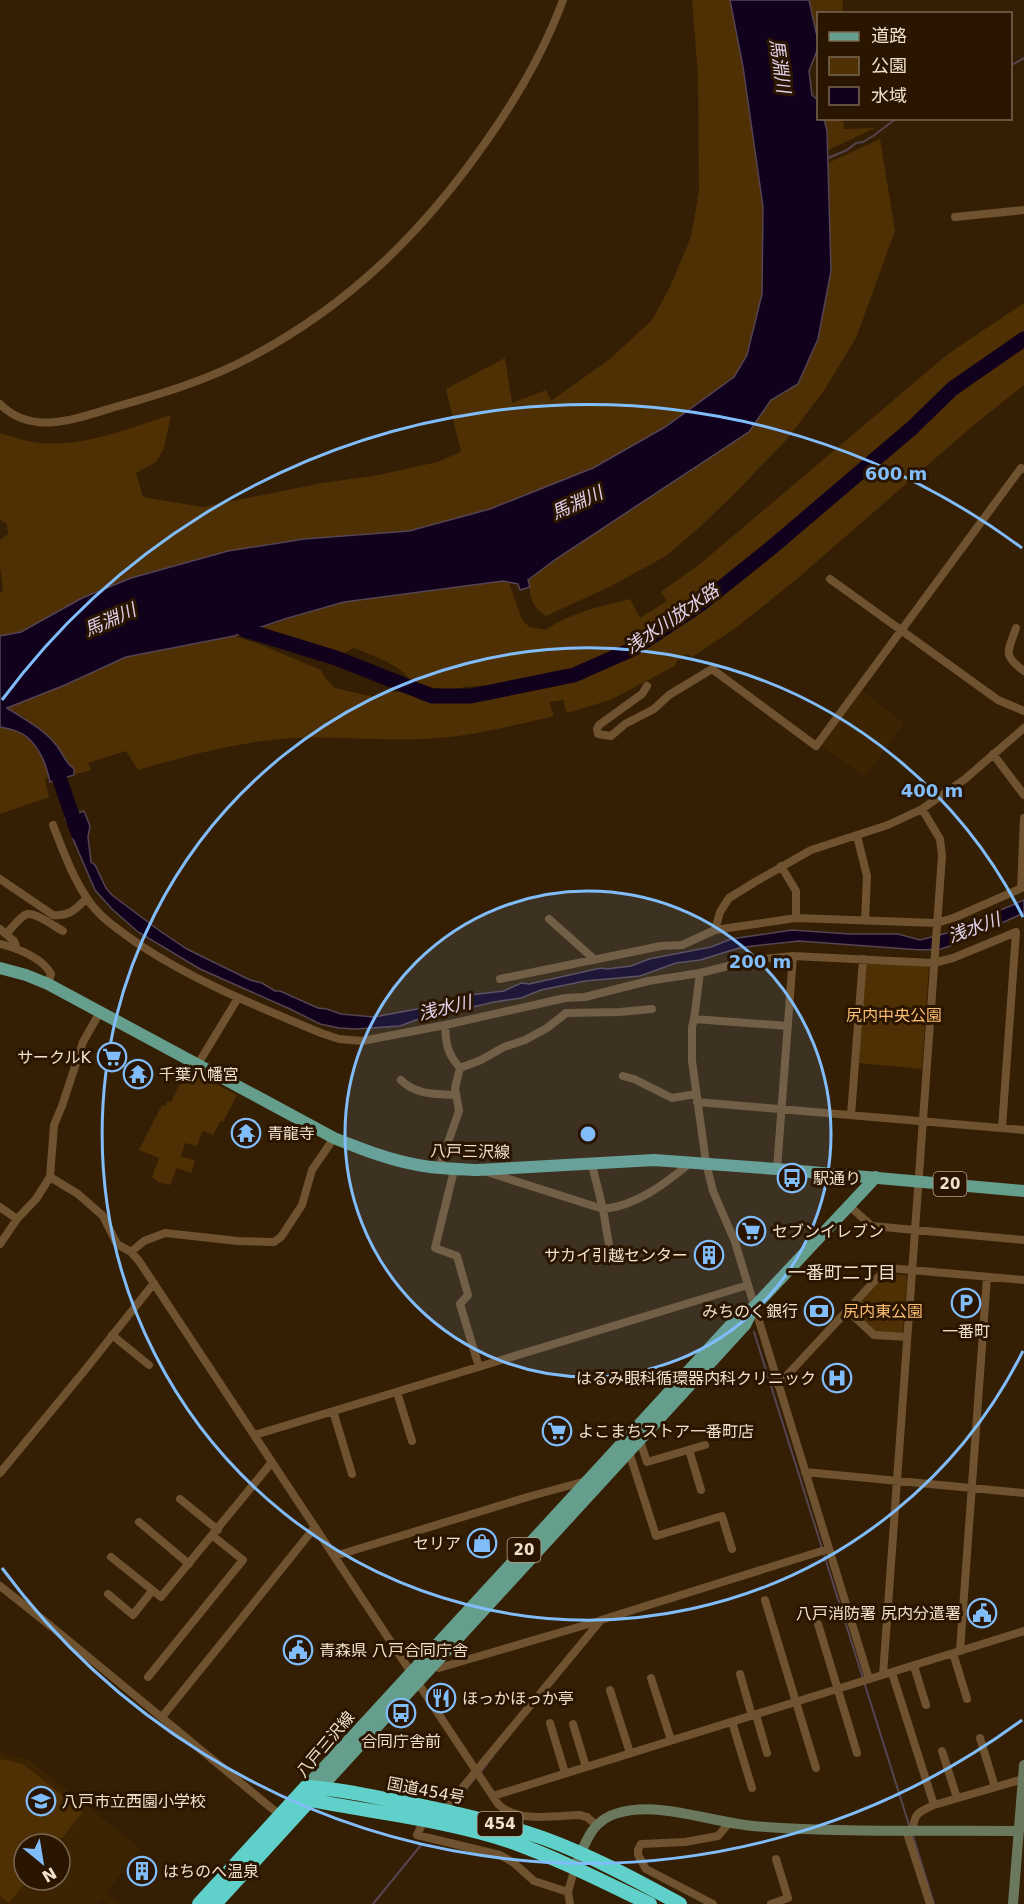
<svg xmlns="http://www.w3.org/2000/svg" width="1024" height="1904" font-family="'DejaVu Sans','Noto Sans JP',sans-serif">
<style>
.built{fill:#3c2302;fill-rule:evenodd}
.green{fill:#4f3004}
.water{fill:#12011d;stroke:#554452;stroke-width:1.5}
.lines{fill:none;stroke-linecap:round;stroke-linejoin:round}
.stream{stroke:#554452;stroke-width:2}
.river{stroke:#12011d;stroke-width:15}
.street{stroke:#6f522f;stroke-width:8}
.secondary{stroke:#6a785e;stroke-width:10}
.primary{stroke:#659e8c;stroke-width:12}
.highway{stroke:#5fd1ca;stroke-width:14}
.ring{fill:none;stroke:#81bdfa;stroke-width:3}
.labels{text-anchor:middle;stroke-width:6;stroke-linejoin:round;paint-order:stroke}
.shield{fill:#2a1600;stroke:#b5a390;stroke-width:1.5}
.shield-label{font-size:15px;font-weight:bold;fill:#f1e0cd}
.park-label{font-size:16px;fill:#f9bc73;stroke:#2a1600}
.poi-label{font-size:16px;fill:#f1e0cd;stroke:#2a1600;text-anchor:start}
.street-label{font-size:16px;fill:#f1e0cd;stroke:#2a1600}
.water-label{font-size:18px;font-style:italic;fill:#e0d2ec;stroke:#2a1600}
.neighbourhood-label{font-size:18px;fill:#f1e0cd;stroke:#2a1600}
.centre{fill:#81bdfa;stroke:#2a1600;stroke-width:3}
.ring-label{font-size:18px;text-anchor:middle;font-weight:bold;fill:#81bdfa;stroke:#2a1600;stroke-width:6;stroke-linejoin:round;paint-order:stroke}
</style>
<rect width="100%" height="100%" fill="#341f04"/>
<path class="built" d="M861 690 904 723 865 777 820 745Z
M0 1753 28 1759 141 1849 107 1892 121 1904H108L102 1899 97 1904H0ZM24 1844H60V1880H24Z"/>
<path class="green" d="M692 0H730L743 67 763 207 762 294 747 355 734 377 665 427 593 468 490 509 409 531 304 539 131 578 82 598 21 632 0 636V593L3 590 0 567V540L8 534 7 524 0 519V433C13 437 27 442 41 443 85 447 129 428 171 415L164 448 156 462 136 473 143 497 203 507 322 483 379 475 437 462 461 452 446 389 505 358 512 403 546 390 551 401 610 359 652 320 670 287 691 237 699 191 698 75Z
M809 0H843L842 13 818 14V41Z
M824 119H843L844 129 875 128 828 150 827 131Z
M880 139 895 231 856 338 823 392 787 439 737 491 701 526 666 556 609 587 546 616C529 604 532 598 528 580L556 559 749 432 771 400 798 384 818 339 831 271 828 163Z
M1024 303V385L969 429 798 578 737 627 692 657 687 654 677 661 675 666 610 700 567 713 563 700 549 702 554 716C515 725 477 735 437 738 390 742 342 736 295 738 241 741 189 755 138 770L126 751 88 763 91 770 74 775V769L64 760 55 744 39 729 24 717 6 708 65 685 126 657 234 636 259 644 321 670 326 679 335 688 378 698 386 692H407L438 701 470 700 574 682 585 679 582 668 512 683 464 687 455 690 415 686C401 664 376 657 354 648L344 653 308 645 262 627 344 602 503 581 509 583 522 619 529 627 546 630C567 614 604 605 630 599L640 618 667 601 661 592 700 564 948 354Z
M0 727C9 729 20 731 28 737 37 746 46 764 49 776L45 780 49 797 0 814Z
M866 962 929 966 922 1069 859 1063Z
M191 1071 237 1095 223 1122 221 1120 213 1135 203 1131 197 1146 185 1143 181 1156 195 1161 191 1173 177 1168 170 1185 158 1182 152 1177 159 1158 139 1150 162 1105 165 1106 168 1101 171 1102 179 1086Z
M889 1274 905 1275 907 1277 903 1332 899 1334 875 1333 854 1314V1310L885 1276Z
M0 1759 23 1764 83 1812 57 1844H24V1880H28L9 1903 0 1896Z"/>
<path class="water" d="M730 0H809L818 41V48L809 71 812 95 818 100V118L824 119 827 131 831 271 818 339 798 384 771 400 749 432 556 559 528 580 530 587 520 590 518 584 503 581 344 602 288 618 234 636 126 657 65 685 7 708C24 719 44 729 57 746 64 755 64 761 74 769V775L50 782C47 767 40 748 28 738 21 731 9 729 0 727V636L21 632 82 598 131 578 228 551 304 539 409 531 490 509 593 468 665 427 734 377 747 355 762 294 763 207 743 67Z
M84 811 90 826 88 837 91 862 95 865 106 888 112 895 160 931 187 949 250 980 262 983 275 991H280L318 1008 327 1009 341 1014 374 1017 433 1006 445 1002H454L469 995 504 991 521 983 529 984 601 968 607 969 631 966 649 959 711 947 731 939 792 930 850 934H898L920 940 947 933 1024 900V913L950 946 941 949 921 950 799 941 753 946 739 948 700 960 676 963 640 976 585 981 541 990 521 998 494 1002 416 1020 400 1026 356 1029 339 1028 320 1024 290 1009 200 969 138 932 112 909 95 890 73 839 70 827 65 818Z"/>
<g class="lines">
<path class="stream" d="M1010 66 1024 58
M828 158 847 150 856 143 863 142 873 136 897 118
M754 1332 910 1828
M480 1773 493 1756
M458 1799 476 1777
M913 1836 934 1904
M373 1904 421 1845"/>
<path class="river" d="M232 619 245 630 336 658 432 696H471L574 675 633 649 701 604 771 548 912 428 952 389 1024 339
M54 762 78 833"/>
<path class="street" d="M955 217 1024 210
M0 404C32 437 78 418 115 407 161 394 208 380 251 357 349 305 422 233 485 143 517 98 544 52 563 0
M830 579 998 700 1024 711
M1016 628C1008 652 1002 655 1024 671
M647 686 642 694 599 725 597 729 598 734 611 736 625 724 654 709 669 695 712 669 816 746 1021 468 1024 469
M993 754 1024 795
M53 825C63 851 74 881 91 904 103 920 123 933 140 945 196 982 259 1007 321 1033L339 1039 362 1041 445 1025 565 998 585 997 648 981 700 973 752 960 793 956 933 963 953 958 1016 932 1002 1128
M857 836 867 876 865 921
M781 866 796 891V918
M0 879 53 915C69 917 76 909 87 898
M1021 888 1024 818
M549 919 595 960
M0 929 14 941 17 949
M715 930 720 912 729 898 755 882 811 850 888 825 922 809 965 779 1024 728
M7 933C12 928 21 915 28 914 37 913 55 927 63 931
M0 944C17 948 43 958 51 974L48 984
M700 973 694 1019 692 1027V1061L706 1163 713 1191 735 1242 748 1285 869 1679
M500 979 661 946 682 945 715 930 796 918 937 923 956 917 1024 887
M694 1019 788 1026
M198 1064 238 998
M460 1068 481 1060 504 1047 525 1040 547 1028 566 1013 620 1012 652 1009
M623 1076 634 1079 672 1098 696 1094
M401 1080C415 1095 437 1094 456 1095
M697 1102 1024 1130
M851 1115 863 959
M592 1165 603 1209 609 1245
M439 1168 459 1111 455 1088 460 1068C447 1053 446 1045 445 1025
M777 1169 793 956
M454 1170 435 1248 457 1256 468 1295 460 1304 479 1367
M487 1172 603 1209C636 1206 665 1184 690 1163
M50 1177 78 1194 103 1216 117 1244 131 1252 139 1261 498 1804C517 1823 555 1816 579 1815L587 1817 595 1824
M848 1205 872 1226 1024 1240
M0 1207 17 1219
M0 1244 17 1219 36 1199 50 1177 54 1125 62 1106 83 1042 100 1012
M131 1252 144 1241 165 1233 238 1241 274 1242 281 1237 302 1205 312 1170 334 1138
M848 1311 874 1335 907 1337
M112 1335 149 1365
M778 1385 884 1271 889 1268 1024 1280
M397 1392 412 1441
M333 1411 352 1474
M255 1435 748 1285
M640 1441 647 1462 705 1445
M689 1450 701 1490
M629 1452 656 1536 722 1516 732 1549
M805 1472 1024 1493
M0 1473 85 1370 154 1283
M180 1499 218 1530
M139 1522 189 1564
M335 1556 531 1496 586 1481
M111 1557 161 1597 272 1462
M0 1586 52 1627 281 1816
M108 1594 133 1615 152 1591
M765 1600 816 1768
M818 1624 857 1753
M960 1651 987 1277
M953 1653 967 1699
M433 1666 439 1668 599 1621
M914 1666 926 1705
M892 1673 934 1805 1023 1779
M740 1674 752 1716
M883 1675 942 856 940 839 922 809
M148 1677 243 1560 213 1536
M651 1678 671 1740
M610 1690 630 1753
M756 1715 767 1753
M162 1717 315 1527
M732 1722 752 1788
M550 1723 565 1773
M573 1724 586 1767
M980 1738 995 1787
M942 1751 957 1798
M493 1796 1024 1631
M444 1810 601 1620 828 1549
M424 1820 417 1835 500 1855 514 1863 534 1881 568 1892
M906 1830 930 1904
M913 1830C914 1813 919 1812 934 1805
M570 1904 568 1892 575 1867
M713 1904 646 1869 638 1855V1850L641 1844 685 1842 718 1836 729 1823
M771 1904 788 1898 776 1859"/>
<path class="secondary" d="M575 1867C585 1844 591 1820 618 1813 660 1801 710 1822 753 1826 841 1833 931 1830 1019 1831
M1013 1904 1024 1765"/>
<path class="primary" d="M0 968 26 975 48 984 334 1138C362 1149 389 1160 418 1165 438 1169 458 1169 478 1170L654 1160 777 1169 1024 1191
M316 1793 745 1325 754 1307 876 1177
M308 1794 306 1787 738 1317 753 1308"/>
<path class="highway" d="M199 1904 306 1787C335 1788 364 1795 392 1800 444 1810 494 1821 543 1838 590 1855 636 1880 680 1904
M215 1904 310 1800C377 1813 447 1820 512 1842 559 1859 604 1882 650 1904"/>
</g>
<circle cx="588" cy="1134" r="243" fill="#81bdfa" fill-opacity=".12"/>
<g class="ring">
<circle cx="588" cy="1134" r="243"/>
<path d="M1023 1351A486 486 0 1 1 1023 917"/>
<path d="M1022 1720A729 729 0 0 1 2 1568M2 700A729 729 0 0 1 1022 548"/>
</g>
<defs>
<g id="supermarket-ring" transform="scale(1.5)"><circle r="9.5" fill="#2a1600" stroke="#81bdfa" stroke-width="1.5"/><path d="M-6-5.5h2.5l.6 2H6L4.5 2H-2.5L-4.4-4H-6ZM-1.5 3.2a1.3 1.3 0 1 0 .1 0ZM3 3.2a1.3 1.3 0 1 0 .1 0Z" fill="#81bdfa"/></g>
<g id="temple-ring" transform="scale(1.5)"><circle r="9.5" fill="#2a1600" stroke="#81bdfa" stroke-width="1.5"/><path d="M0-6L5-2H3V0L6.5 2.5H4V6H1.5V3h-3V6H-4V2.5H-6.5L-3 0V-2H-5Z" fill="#81bdfa"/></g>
<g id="bus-ring" transform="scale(1.5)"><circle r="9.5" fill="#2a1600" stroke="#81bdfa" stroke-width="1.5"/><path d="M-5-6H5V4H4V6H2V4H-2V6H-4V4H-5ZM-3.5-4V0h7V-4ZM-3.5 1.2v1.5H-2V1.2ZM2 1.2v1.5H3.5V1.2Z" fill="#81bdfa"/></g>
<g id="building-ring" transform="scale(1.5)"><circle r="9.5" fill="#2a1600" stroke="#81bdfa" stroke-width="1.5"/><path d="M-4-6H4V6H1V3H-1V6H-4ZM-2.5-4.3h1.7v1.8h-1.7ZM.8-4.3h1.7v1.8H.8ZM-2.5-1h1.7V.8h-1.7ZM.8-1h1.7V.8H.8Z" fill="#81bdfa"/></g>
<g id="parking-ring" transform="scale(1.5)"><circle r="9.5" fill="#2a1600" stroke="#81bdfa" stroke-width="1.5"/><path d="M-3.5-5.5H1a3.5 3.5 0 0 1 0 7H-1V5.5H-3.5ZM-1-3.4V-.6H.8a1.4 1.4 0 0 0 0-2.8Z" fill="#81bdfa"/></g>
<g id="bank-ring" transform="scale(1.5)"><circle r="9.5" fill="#2a1600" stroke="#81bdfa" stroke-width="1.5"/><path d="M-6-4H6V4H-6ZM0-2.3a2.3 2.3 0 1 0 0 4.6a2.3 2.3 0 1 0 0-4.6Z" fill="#81bdfa"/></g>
<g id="hospital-ring" transform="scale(1.5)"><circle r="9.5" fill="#2a1600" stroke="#81bdfa" stroke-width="1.5"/><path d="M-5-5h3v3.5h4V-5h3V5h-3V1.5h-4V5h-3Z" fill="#81bdfa"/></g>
<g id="shop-ring" transform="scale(1.5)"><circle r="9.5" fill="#2a1600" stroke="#81bdfa" stroke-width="1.5"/><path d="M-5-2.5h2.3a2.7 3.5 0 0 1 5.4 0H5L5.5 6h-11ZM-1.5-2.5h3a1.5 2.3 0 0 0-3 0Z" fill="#81bdfa"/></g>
<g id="civic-ring" transform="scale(1.5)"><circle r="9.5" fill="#2a1600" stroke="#81bdfa" stroke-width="1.5"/><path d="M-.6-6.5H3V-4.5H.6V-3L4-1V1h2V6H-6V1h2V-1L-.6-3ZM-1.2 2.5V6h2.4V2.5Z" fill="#81bdfa"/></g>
<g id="restaurant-ring" transform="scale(1.5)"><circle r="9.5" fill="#2a1600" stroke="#81bdfa" stroke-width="1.5"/><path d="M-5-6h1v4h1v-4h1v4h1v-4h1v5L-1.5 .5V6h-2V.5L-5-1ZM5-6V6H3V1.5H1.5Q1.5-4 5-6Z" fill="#81bdfa"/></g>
<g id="school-ring" transform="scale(1.5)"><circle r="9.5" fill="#2a1600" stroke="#81bdfa" stroke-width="1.5"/><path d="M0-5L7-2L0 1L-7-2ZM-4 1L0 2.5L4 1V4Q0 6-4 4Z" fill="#81bdfa"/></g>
</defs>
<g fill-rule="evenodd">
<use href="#supermarket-ring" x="112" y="1057"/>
<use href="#temple-ring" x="138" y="1074"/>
<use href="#temple-ring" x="246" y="1133"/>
<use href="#bus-ring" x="792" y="1178"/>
<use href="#supermarket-ring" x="751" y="1231"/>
<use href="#building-ring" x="709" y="1255"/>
<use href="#parking-ring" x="966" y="1303"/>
<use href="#bank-ring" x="819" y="1311"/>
<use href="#hospital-ring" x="837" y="1378"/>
<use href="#supermarket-ring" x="557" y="1431"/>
<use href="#shop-ring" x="482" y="1543"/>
<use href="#civic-ring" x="982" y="1613"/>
<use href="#civic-ring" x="298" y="1650"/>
<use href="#restaurant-ring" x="441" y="1698"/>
<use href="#bus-ring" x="401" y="1713"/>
<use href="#school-ring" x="41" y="1801"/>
<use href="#building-ring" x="142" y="1871"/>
</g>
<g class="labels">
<g class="shield">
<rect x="933.5" y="1172" width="33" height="24" rx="4.5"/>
<rect x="507.5" y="1538" width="33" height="24" rx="4.5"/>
<rect x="477.5" y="1812" width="45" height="24" rx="4.5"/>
</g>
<g class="shield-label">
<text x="950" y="1189">20</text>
<text x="524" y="1555">20</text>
<text x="500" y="1829">454</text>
</g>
<g class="park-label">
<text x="894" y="1021">尻内中央公園</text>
<text x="883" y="1317">尻内東公園</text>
</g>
<g class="poi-label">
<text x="91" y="1063" text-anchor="end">サークルK</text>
<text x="159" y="1080">千葉八幡宮</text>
<text x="267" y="1139">青龍寺</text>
<text x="813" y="1184">駅通り</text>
<text x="772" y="1237">セブンイレブン</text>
<text x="688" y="1261" text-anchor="end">サカイ引越センター</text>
<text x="798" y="1317" text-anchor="end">みちのく銀行</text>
<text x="966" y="1337" text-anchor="middle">一番町</text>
<text x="816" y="1384" text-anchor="end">はるみ眼科循環器内科クリニック</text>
<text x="578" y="1437">よこまちストア一番町店</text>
<text x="461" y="1549" text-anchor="end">セリア</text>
<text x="961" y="1619" text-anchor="end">八戸消防署 尻内分遣署</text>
<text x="319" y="1656">青森県 八戸合同庁舎</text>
<text x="462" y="1704">ほっかほっか亭</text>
<text x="401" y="1747" text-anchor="middle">合同庁舎前</text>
<text x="62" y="1807">八戸市立西園小学校</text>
<text x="163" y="1877">はちのへ温泉</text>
</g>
<g class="street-label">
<text transform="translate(470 1151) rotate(1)" y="6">八戸三沢線</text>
<text transform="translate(325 1744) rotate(-50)" y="6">八戸三沢線</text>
<text transform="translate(426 1790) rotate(11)" y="6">国道454号</text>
</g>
<g class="water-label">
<text transform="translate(780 66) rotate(82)" y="6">馬淵川</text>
<text transform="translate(577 503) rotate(-25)" y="6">馬淵川</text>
<text transform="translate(672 619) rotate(-34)" y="6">浅水川放水路</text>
<text transform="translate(110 620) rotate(-24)" y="6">馬淵川</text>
<text transform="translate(974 928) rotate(-20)" y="6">浅水川</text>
<text transform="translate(445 1008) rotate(-13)" y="6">浅水川</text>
</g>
<g class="neighbourhood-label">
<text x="842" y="1279">一番町二丁目</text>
</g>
</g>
<circle cx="588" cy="1134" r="9" class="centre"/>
<g class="ring-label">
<text x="896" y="480">600 m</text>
<text x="932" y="797">400 m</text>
<text x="760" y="968">200 m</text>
</g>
<rect x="817" y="12" width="195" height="108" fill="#2a1600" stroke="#7a6752" stroke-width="1.5"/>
<rect x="829" y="32" width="30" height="9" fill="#659e8c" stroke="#7a6752" stroke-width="1.5"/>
<text x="871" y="42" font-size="18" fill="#f1e0cd">道路</text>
<rect x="829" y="57" width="30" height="18" fill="#4f3004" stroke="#7a6752" stroke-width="1.5"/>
<text x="871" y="72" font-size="18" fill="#f1e0cd">公園</text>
<rect x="829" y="87" width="30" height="18" fill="#12011d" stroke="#7a6752" stroke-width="1.5"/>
<text x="871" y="102" font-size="18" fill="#f1e0cd">水域</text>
<g transform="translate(42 1862) rotate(150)"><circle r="28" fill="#2a1600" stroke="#7a6752" stroke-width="1.5"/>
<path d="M0-4.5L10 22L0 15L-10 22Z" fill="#81bdfa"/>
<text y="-9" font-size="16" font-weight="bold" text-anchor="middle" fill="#f1e0cd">N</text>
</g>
</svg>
